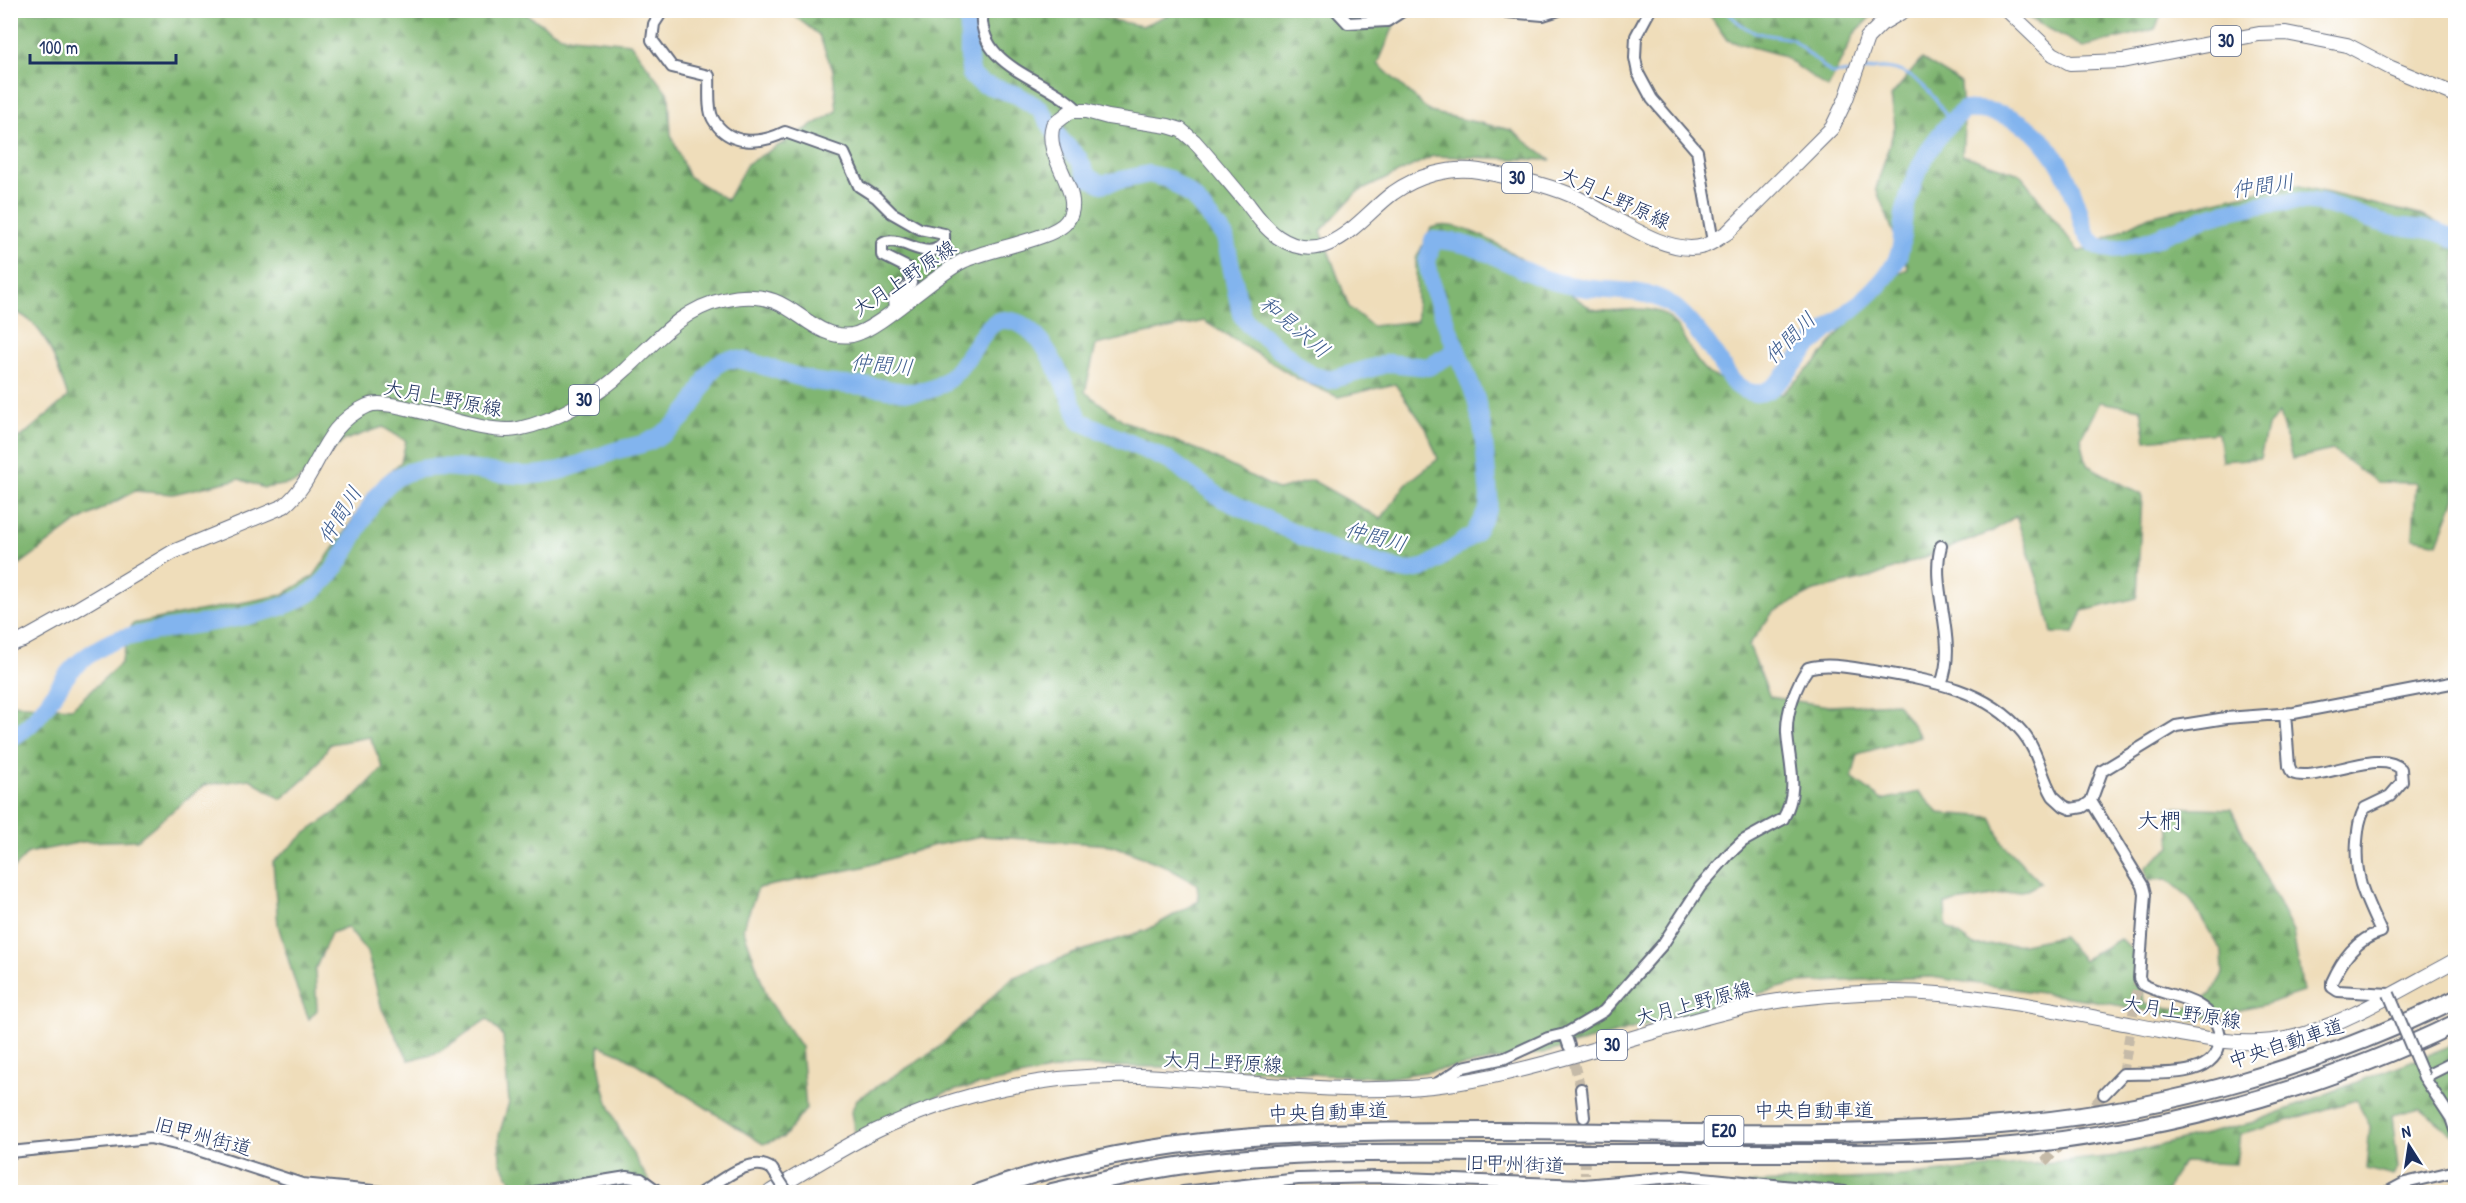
<svg xmlns="http://www.w3.org/2000/svg" width="2466" height="1203" font-family="'Patrick Hand','Klee One',sans-serif">
<style>
.forest{fill:url(#forest-firs);stroke:#4e7268;stroke-width:1.5;fill-rule:evenodd}
.lines{fill:none;stroke-linecap:round;stroke-linejoin:round}
.stream{stroke:#82b4ee;stroke-width:3}
.river{stroke:#82b4ee;stroke-width:18}
.minor-tunnel{stroke:#c5baa8;stroke-width:10;stroke-dasharray:10 5;stroke-linecap:butt}
.minor-casing{stroke:#656c7e;stroke-width:14}
.major-casing{stroke:#656c7e;stroke-width:16}
.highway-casing{stroke:#656c7e;stroke-width:20}
.minor{stroke:#fff;stroke-width:10}
.major{stroke:#fff;stroke-width:14}
.highway{stroke:#fff;stroke-width:16}
.minor-bridge-casing{stroke:#656c7e;stroke-width:14;stroke-linecap:butt}
.minor-bridge{stroke:#fff;stroke-width:10}
.labels{text-anchor:middle;stroke-width:4.5;stroke-linejoin:round;paint-order:stroke}
.shield{fill:#fff;stroke:#5f6d8e;stroke-width:1.5}
.shield-label{font-size:18px;font-weight:bold;fill:#1b2f5e}
.street-label{font-size:20px;fill:#1b2f5e;stroke:#fff}
.water-label{font-size:21px;font-style:italic;fill:#3f5e90;stroke:#fff}
.quarter-label{font-size:22px;fill:#1b2f5e;stroke:#fff}
</style>
<defs>
<pattern id="forest-firs" width="22" height="20" patternUnits="userSpaceOnUse" patternTransform="scale(1.5)"><rect width="22" height="20" fill="#80b672"/><path d="M5 1l3.5 6h-7zM16 11l3.5 6h-7z" fill="#689461"/></pattern>
</defs>
<rect width="100%" height="100%" fill="#fff"/>
<filter id="ink" filterUnits="userSpaceOnUse"><feTurbulence type="fractalNoise" baseFrequency=".0167" numOctaves="2"/><feDisplacementMap in="SourceGraphic" scale="12" xChannelSelector="R" yChannelSelector="G"/><feConvolveMatrix kernelMatrix="1 2 1 2 8 2 1 2 1" color-interpolation-filters="sRGB"/></filter>
<filter id="wash" filterUnits="userSpaceOnUse"><feTurbulence type="fractalNoise" baseFrequency=".008" numOctaves="4" result="noise"/><feDisplacementMap in="SourceGraphic" scale="24" xChannelSelector="R" yChannelSelector="G"/><feGaussianBlur stdDeviation="1.35" result="paint"/><feColorMatrix in="noise" values="0 0 0 0 0 0 0 0 0 0 0 0 0 0 0 0 0 1.4 0 .05"/><feComposite in="paint" operator="in"/></filter>
<g filter="url(#wash)">
<rect width="100%" height="100%" fill="#efddba"/>
<path class="forest" d="M1090 10 1097 17 1142 26 1177 11H1221L1243 15 1245 10 1400 11 1378 64 1430 112 1511 130 1550 160 1433 156 1356 193 1321 231 1349 307 1372 326 1417 321 1416 259 1431 228C1470 211 1555 285 1589 307 1606 318 1648 300 1668 317 1685 332 1691 359 1708 373 1716 380 1768 391 1782 394L1819 359 1879 282 1908 269 1876 189 1895 126 1891 96 1922 59 1961 83 1964 129 1962 155 2020 174 2079 252 2149 216 2291 184 2420 215 2455 231V498L2438 543 2413 538 2416 483 2377 482 2332 450 2292 459 2279 414 2267 427 2260 458 2222 461 2218 433 2146 440 2141 409 2100 402 2081 438 2087 465 2142 495 2137 598 2083 611 2074 633H2052L2044 598 2016 516 1991 532 1869 578 1814 591 1773 612 1749 645 1770 697 1829 706 1897 703 1920 736 1858 754 1852 778 1882 800 1919 792 1939 813 1991 817 2003 844 2041 883 2027 890 1945 904 1946 926 1974 946 2023 944 2062 936 2083 960 2120 939 2139 954 2144 1004 2184 1010 2211 994 2223 974 2222 952 2189 897 2167 879 2148 880 2146 867 2171 847 2168 807 2231 809 2293 932 2303 992 2263 1005 2194 1020 2096 1001 1931 977 1797 983 1548 1052 1394 1077 1325 1075 1239 1068 1073 1066 947 1092 855 1133 851 1112 857 1099 936 1050 1012 978 1075 953 1147 930 1199 901 1197 884 1163 865 1111 845 982 836 931 846 863 867 758 888 743 928 768 999 801 1047 806 1109 784 1137 763 1144 623 1055 599 1045C597 1101 628 1147 656 1192H518L500 1162 499 1135 509 1102 503 1036 487 1019 439 1052 409 1060 382 1009 367 952 347 927 331 933 315 970 317 1010 309 1019 297 989 278 925 273 862 306 833 350 802 383 768 370 737 330 744 311 773 281 799 250 779 204 785 137 840 82 842 28 853 11 871V704L72 708 121 663 132 624 282 595 314 576 381 479 401 462 406 441 383 427 345 440 295 483 264 488 239 479 173 494 135 491 77 522 11 571V439L21 437 68 397C56 364 47 322 11 310V11H521L561 36 630 43 669 95 671 135 688 176 727 200 747 164 837 111 833 71 819 35 788 11ZM1204 321 1298 379 1338 397 1395 384 1426 428 1438 459 1406 484 1381 519 1312 480 1279 490 1200 451 1124 421 1085 392 1096 345Z
M1707 11H1876L1854 34 1828 88 1781 55 1727 40Z
M2016 11H2163L2155 29 2083 47Z
M2455 1044V1133L2453 1135 2420 1108 2392 1115 2398 1168 2393 1176 2366 1169 2370 1126 2356 1100 2240 1135 2236 1164 2183 1162 2170 1182 2167 1192H1706L1755 1183 1889 1177 2117 1156 2254 1122Z"/>
<g class="lines">
<path class="stream" d="M1725 10 1742 26 1757 33 1792 39 1832 74 1851 72
M1860 71C1867 71 1873 68 1880 68 1912 67 1936 95 1949 121"/>
<path class="river" d="M967 10C972 34 966 50 971 76L983 84 1017 95 1040 109 1060 139 1079 159 1087 176 1094 180 1102 184 1149 174 1169 179 1193 197 1225 237 1241 314 1248 324 1311 375 1330 380 1389 363 1428 367 1457 351
M10 738C38 725 49 699 67 675 77 662 94 650 109 643 120 637 134 636 147 633 196 622 272 620 313 591 352 563 362 496 399 476 436 457 484 475 523 475 555 476 583 463 612 452 624 447 638 447 650 441 665 434 680 422 690 408 702 394 708 360 731 359 745 358 793 376 812 381 829 384 848 385 865 386 880 386 895 392 910 392 967 395 975 320 1004 320 1045 320 1066 391 1080 421L1170 461 1221 498 1325 547 1397 569 1407 571 1427 567 1474 534 1488 509 1489 497 1483 431 1476 399 1433 289 1427 262 1433 240C1474 240 1503 262 1540 277 1552 282 1567 285 1580 287 1609 293 1644 287 1670 304 1693 319 1717 359 1733 382 1741 389 1754 397 1766 391 1781 384 1793 365 1804 352 1831 321 1874 300 1895 263 1904 247 1901 232 1904 214 1913 173 1931 137 1964 110 2027 107 2060 150 2078 207 2082 220 2084 239 2098 246 2125 259 2185 223 2211 216 2244 207 2286 198 2320 203 2344 207 2366 220 2390 225 2412 229 2436 227 2456 240"/>
</g>
</g>
<g filter="url(#ink)">
<g class="lines">
<path class="minor-tunnel" d="M1570 1049 1581 1089
M2123 1074 2139 978
M1584 1127 1585 1175
M2045 1162 2104 1094"/>
<g class="minor-casing">
<path id="minor" d="M663 10 654 24 652 40 672 67 709 76C710 88 707 108 713 119 729 147 761 144 785 132L844 153 859 186 876 197 892 213 920 229 944 234V242C928 266 901 232 882 244V255L908 268 911 283 894 300 895 309
M982 10C977 69 1044 76 1078 110
M1336 10 1348 23 1387 21 1404 10
M1484 10 1543 15 1559 10
M1650 10 1636 36 1635 58 1638 73 1652 99 1697 151 1713 242
M1941 684C1959 639 1929 590 1941 546
M2285 713 2289 766 2292 773C2316 784 2380 747 2401 769L2402 782 2390 796 2365 808C2359 818 2358 830 2357 841 2354 879 2366 899 2381 932 2356 939 2342 960 2332 982V987L2338 991 2389 994
M2091 801 2143 886 2145 894 2139 978 2142 984C2160 994 2181 995 2198 1005 2210 1012 2220 1024 2220 1039 2218 1082 2152 1072 2123 1074L2104 1094
M1565 1034 1569 1046
M2456 1061 2424 1077 2451 1118 2456 1133
M1435 1085 1463 1067 1505 1058 1548 1038 1565 1034 1604 1011 1663 944 1700 887 1729 854 1743 841 1783 819C1800 789 1789 765 1787 733 1786 712 1796 685 1808 668 1828 662 1853 668 1873 671 1927 680 1986 688 2023 733 2038 751 2041 776 2053 796L2064 806 2071 809 2083 807 2091 801 2102 771 2176 726 2226 718 2294 713 2456 682
M1581 1089 1584 1117
M10 1152 150 1138 192 1148 302 1184 383 1192
M534 1192 627 1177 641 1179 659 1192
M702 1192C720 1182 751 1154 772 1169
M1183 1192 1298 1179 1378 1177 1584 1185 1683 1176 1845 1192
M2388 1192 2405 1183 2456 1171"/>
</g>
<g class="major-casing">
<path id="major" d="M2007 10 2053 54 2070 63 2122 61 2259 34 2286 33 2347 45 2391 68 2456 95
M10 644 23 640 57 621 173 552 284 506C320 477 319 427 367 406 392 394 479 437 518 429 557 421 596 397 625 370 656 342 681 309 723 300 740 296 758 295 774 301 801 311 820 340 852 335 879 330 933 276 963 261 987 249 1055 239 1067 221 1087 193 1042 158 1053 125L1071 111H1086L1108 117 1168 126 1181 130 1194 141C1212 161 1229 182 1247 203 1256 215 1266 229 1278 237 1327 270 1358 219 1393 193 1417 176 1450 166 1479 171 1511 177 1542 183 1571 195 1608 211 1665 258 1704 246 1713 243 1720 237 1728 232L1832 128 1846 99 1867 38 1881 24 1905 10
M770 1192C805 1171 840 1149 876 1131 958 1092 1050 1073 1140 1076 1244 1080 1351 1099 1455 1083 1556 1067 1651 1028 1751 1006 1797 996 1844 993 1891 992 1972 992 2054 1010 2134 1025 2184 1034 2239 1050 2290 1038 2341 1027 2408 985 2456 960"/>
</g>
<g class="highway-casing">
<path id="highway" d="M980 1192C1146 1131 1320 1131 1494 1131 1669 1131 1847 1140 2022 1123 2172 1109 2321 1065 2456 999
M1052 1192C1103 1180 1154 1168 1207 1162 1306 1150 1407 1153 1507 1153 1601 1153 1694 1153 1787 1153 1868 1153 1950 1153 2030 1144 2177 1127 2323 1088 2456 1023"/>
</g>
<use href="#minor" class="minor"/>
<use href="#major" class="major"/>
<use href="#highway" class="highway"/>
<g class="minor-bridge-casing">
<path id="minor-bridge" d="M2389 994 2424 1077
M772 1169 787 1192"/>
</g>
<use href="#minor-bridge" class="minor-bridge"/>
</g>
</g>
<g class="labels">
<g class="shield">
<rect x="2211" y="26" width="30" height="30" rx="4.5"/>
<rect x="1502" y="163" width="30" height="30" rx="4.5"/>
<rect x="569" y="385" width="30" height="30" rx="4.5"/>
<rect x="1597" y="1030" width="30" height="30" rx="4.5"/>
<rect x="1704.5" y="1116" width="39" height="30" rx="4.5"/>
</g>
<g class="shield-label">
<text x="2226" y="47">30</text>
<text x="1517" y="184">30</text>
<text x="584" y="406">30</text>
<text x="1612" y="1051">30</text>
<text x="1724" y="1137">E20</text>
</g>
<g class="street-label">
<text transform="translate(1615 198) rotate(25)" y="7">大月上野原線</text>
<text transform="translate(904 278) rotate(-34)" y="7">大月上野原線</text>
<text transform="translate(443 398) rotate(11)" y="7">大月上野原線</text>
<text transform="translate(1694 1003) rotate(-15)" y="7">大月上野原線</text>
<text transform="translate(2182 1012) rotate(9)" y="7">大月上野原線</text>
<text transform="translate(2286 1043) rotate(-18)" y="7">中央自動車道</text>
<text transform="translate(1223 1062) rotate(3)" y="7">大月上野原線</text>
<text x="1814" y="1117">中央自動車道</text>
<text transform="translate(1328 1112) rotate(-2)" y="7">中央自動車道</text>
<text transform="translate(203 1136) rotate(15)" y="7">旧甲州街道</text>
<text transform="translate(1515 1164) rotate(2)" y="7">旧甲州街道</text>
</g>
<g class="water-label">
<text transform="translate(2263 186) rotate(-8)" y="7">仲間川</text>
<text transform="translate(1295 327) rotate(40)" y="7">和見沢川</text>
<text transform="translate(1790 338) rotate(-45)" y="7">仲間川</text>
<text transform="translate(882 365) rotate(5)" y="7">仲間川</text>
<text transform="translate(340 515) rotate(-58)" y="7">仲間川</text>
<text transform="translate(1376 537) rotate(15)" y="7">仲間川</text>
</g>
<g class="quarter-label">
<text x="2159" y="828">大椚</text>
</g>
</g>
<rect width="2466" height="1203" fill="none" stroke="#fff" stroke-width="36"/>
<g transform="translate(2409 1146) rotate(348)" stroke="#ffffff" stroke-width="4.5" paint-order="stroke">
<path d="M0-4.5L10 22L0 15L-10 22Z" fill="#1b2f5e"/>
<text y="-9" font-size="16" font-weight="bold" text-anchor="middle" fill="#1b2f5e">N</text>
</g>
<path d="M30 54v9h146v-9" fill="none" stroke="#1b2f5e" stroke-width="3"/>
<text x="39" y="54" font-size="18" fill="#1b2f5e" stroke="#ffffff" stroke-width="4.5" paint-order="stroke">100 m</text>
</svg>
